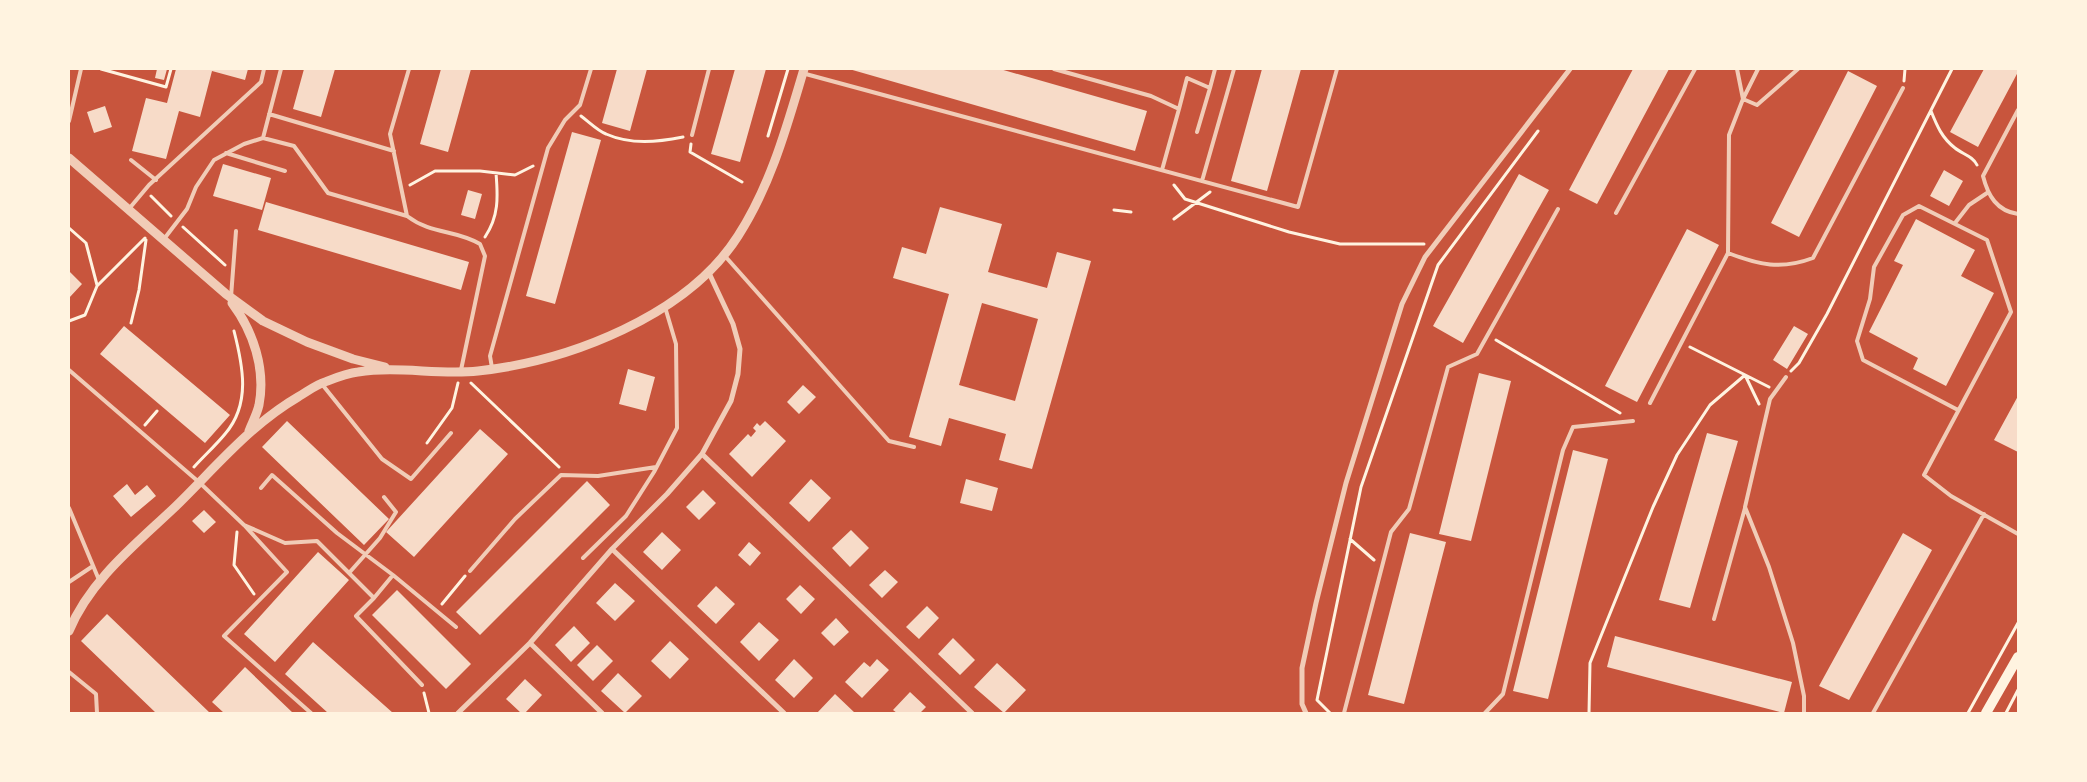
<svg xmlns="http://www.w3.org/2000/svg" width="2087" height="782" font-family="Arial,sans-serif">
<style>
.building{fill:#f7dbc8;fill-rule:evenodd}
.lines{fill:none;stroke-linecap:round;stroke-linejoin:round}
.path{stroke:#fff3e0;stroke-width:3}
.service{stroke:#f1ccb7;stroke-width:4}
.minor{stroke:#f1ccb7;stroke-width:5}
.tertiary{stroke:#f1ccb7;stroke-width:9}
.secondary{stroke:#fff3e0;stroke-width:10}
</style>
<rect width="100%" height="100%" fill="#c8553d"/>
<path class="building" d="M157 69H167L164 80 155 78Z
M176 69H248L245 80 212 71 200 117 179 111 166 159 132 151 146 98 167 103Z
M304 69H335L321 117 293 109Z
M441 69H471L448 152 420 144Z
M617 69H647L630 131 602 123Z
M735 69H766L740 162 711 154Z
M849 69H1000L1147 111 1135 151Z
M1262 69H1301L1267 191 1231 181Z
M1633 69H1669L1597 204 1569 190Z
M1984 69H2018V72L1978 147 1950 132Z
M1848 71 1877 86 1799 237 1771 223Z
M105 106 112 127 94 133 87 112Z
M572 132 601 140 555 304 526 296Z
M223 164 271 178 262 210 213 196Z
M1944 170 1963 181 1949 206 1930 196Z
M1519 174 1549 190 1463 343 1433 326Z
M468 190 482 194 475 219 461 215Z
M266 202 469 262 461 290 258 230Z
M940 207 1002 224 988 272 1047 288 1057 252 1091 261 1032 469 999 460 1006 434 949 418 941 446 909 437 949 294 893 278 902 247 926 254ZM982 303 1038 319 1015 401 959 385Z
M1916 219 1975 250 1961 276 1994 293 1946 386 1913 369 1918 358 1869 332 1903 265 1894 261Z
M1687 229 1719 245 1637 402 1605 386Z
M69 271 82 284 69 298Z
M124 326 230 415 205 443 100 354Z
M1794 326 1808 334 1787 369 1773 360Z
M628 369 655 377 646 411 619 404Z
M1479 373 1511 381 1471 541 1439 534Z
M803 385 816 397 799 414 787 402Z
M2018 396V452L1994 440Z
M287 421 389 519 364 545 262 447Z
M765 421 786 441 752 477 729 454 748 434 751 437 756 431 753 428 757 423 760 426Z
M480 429 508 454 414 557 386 532Z
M1707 433 1738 441 1690 608 1659 600Z
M1573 450 1608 459 1548 699 1513 691Z
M811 479 831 498 809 522 789 503Z
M966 479 998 488 992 511 960 503Z
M587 481 610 505 480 635 456 612Z
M127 484 135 495 147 485 156 496 131 517 113 496Z
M703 490 716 503 699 520 686 507Z
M204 510 216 522 204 533 192 521Z
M851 530 869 548 850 567 832 548Z
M662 532 681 550 662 570 643 552Z
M1410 533 1446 542 1404 704 1368 695Z
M1903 533 1932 550 1849 700 1819 686Z
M749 542 761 553 750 566 738 555Z
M318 552 349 580 275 662 244 634Z
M885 570 898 582 882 598 869 585Z
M615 583 635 601 615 621 596 603Z
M800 585 815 599 801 614 786 599Z
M716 586 735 604 716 624 697 606Z
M397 590 471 664 446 689 372 615Z
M927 606 939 618 919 639 906 627Z
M107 614 210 713H156L81 641Z
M836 618 849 632 834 646 821 633Z
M759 622 779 640 759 661 740 642Z
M574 626 590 643 571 662 555 645Z
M1615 636 1792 682 1784 713 1607 667Z
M953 638 975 660 960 675 938 654Z
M670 641 689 659 670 679 651 661Z
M313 642 393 713H328L285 674Z
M597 645 613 661 593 681 577 665Z
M794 659 813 678 794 698 775 680Z
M877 659 889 670 862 698 845 682 864 662 870 667Z
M997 663 1026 690 1004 713 974 687Z
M245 667 293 713H224L212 702Z
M618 673 642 696 625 713 601 691Z
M525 679 542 695 525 713H521L506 699Z
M910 692 926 707 920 713H897L893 710Z
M835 694 855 713H817Z"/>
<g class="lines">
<path class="path" d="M101 69 166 87 171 69
M1904 81 1905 69
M1931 111C1937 126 1942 138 1955 148 1962 154 1973 156 1977 165
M581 116C589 122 598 131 606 134 631 145 658 142 683 137
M768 136 788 69
M691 144 690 152 742 182
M410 185 435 171H480L515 175 533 166
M1174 185 1185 199 1289 232 1340 244H1424
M151 196 171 216
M1114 210 1131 212
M1174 219 1210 192
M183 227 225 265
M69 228 86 243 97 285
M485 237C499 216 498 197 496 173
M69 321 85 315 97 286 145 238
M131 323 139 290 146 240
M1496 340 1620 413
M1690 347 1769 387
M1791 371 1799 363 1827 314 1952 69
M471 383 559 467
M145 425 157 411
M427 443 452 408 458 383
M194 467C204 456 216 445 225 434 251 404 243 366 234 331
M237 532 234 565 254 594
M1350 539 1374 560
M442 604 465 576
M424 693 429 713
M1330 713 1317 700 1361 487 1438 265 1538 131
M1589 713 1590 663 1653 507 1677 455 1710 405 1745 375 1759 404
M1968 713 2018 623
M2006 713 2018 690"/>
<path class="service" d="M281 69 263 138 294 146 328 193 407 216
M409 69 390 134 407 216C432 235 454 229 480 244L485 256 461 370
M1054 69 1151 96 1179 109 1162 170
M1758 69 1743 99 1757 105 1798 69
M802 73 1298 207 1337 69
M1210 88 1215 69
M1179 109 1187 78 1210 88 1197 132
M2018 110 1983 176C1988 196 1997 211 2018 214
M269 114 394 151
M69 121 81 69
M692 135 709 69
M226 153 285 171
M131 160 156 180
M1202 181 1234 69
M128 210 149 185 261 82 264 69
M1616 213 1695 69
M1955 223 1969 205 1987 193
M164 239 187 209 196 187 214 160 244 144 263 138
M1728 253C1759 265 1781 270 1813 258L1903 88
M724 255 889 441 914 447
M231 297 236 231
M492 368 490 356 548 148 565 120 580 105 591 69
M69 370 200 483 244 525 285 543 317 541 374 598 356 616 422 685
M1786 377 1770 399 1745 507 1769 567 1793 643 1804 696V713
M321 383 382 459 411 479 451 433
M1650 403 1728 253 1729 135 1743 99 1737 69
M1958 410 1863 360 1857 341 1870 299 1874 267 1903 215 1919 206 1987 240 2011 312 1924 475 1951 496 2018 534
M261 488 272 475 337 533 393 575
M69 508 99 580
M245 526 287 572 224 636 311 713
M583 558 626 516 654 472 677 428 676 344 665 307
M470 571 515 519 561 475 598 476 656 467
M349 573 380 538 396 512 384 497
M69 582 93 566
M374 598 393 575 456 627
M1714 619 1745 508
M69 672 96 694 97 713
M1344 713 1391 532 1409 509 1448 367 1477 354 1558 209
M1485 713 1503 694 1563 450 1573 427 1633 421
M1873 713 1984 514"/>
<path class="minor" d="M702 454 972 713
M612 549 784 713
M530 643 602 713
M458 713 530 643 612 549 667 494 702 454 731 401 738 374 740 349 733 324 709 273
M1306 713 1302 704V668L1316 603 1346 483 1402 304 1425 257 1570 69"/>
<path class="tertiary" d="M69 158 226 294 263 321 307 342 353 359 385 367
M232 303C253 331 266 369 259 405 257 414 252 423 249 431
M69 631C90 580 136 544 175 507 215 468 250 425 298 397 307 392 315 385 325 382 335 378 347 373 358 372 398 366 438 375 478 371 569 361 687 316 738 236 771 185 787 126 804 69"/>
<path class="secondary" d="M1986 713 2018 657"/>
</g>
<rect width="2087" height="782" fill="none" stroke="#fff3e0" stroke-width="140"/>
</svg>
